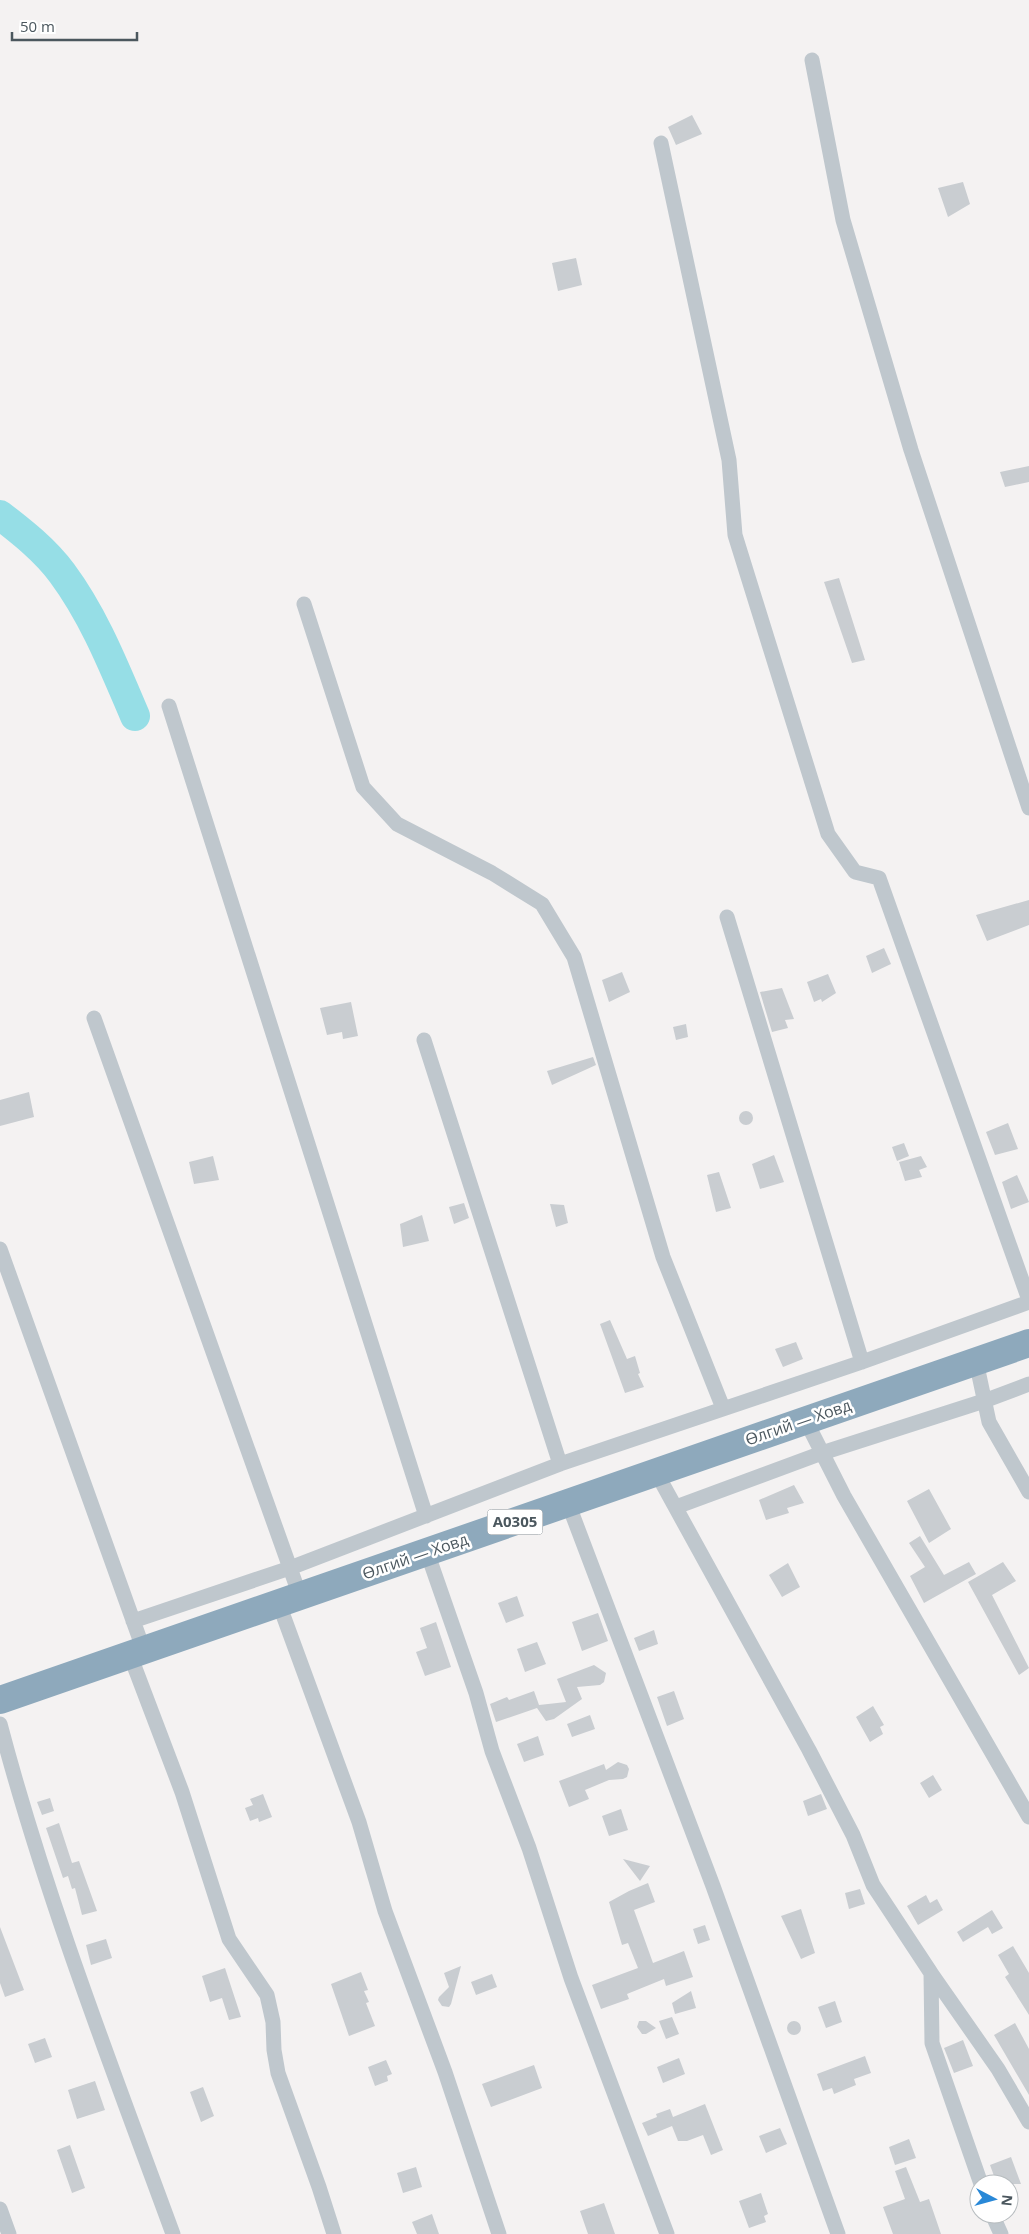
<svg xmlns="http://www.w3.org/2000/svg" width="1029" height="2234" font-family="'Open Sans',sans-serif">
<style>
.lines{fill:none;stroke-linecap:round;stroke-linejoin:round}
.river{stroke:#96dee6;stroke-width:30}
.building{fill:#c9cdd1}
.street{stroke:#bfc7cd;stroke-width:15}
.highway{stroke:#8ea9bc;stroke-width:28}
.labels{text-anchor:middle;stroke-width:5;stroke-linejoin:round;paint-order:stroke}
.shield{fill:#fff;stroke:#81898e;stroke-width:1}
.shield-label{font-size:15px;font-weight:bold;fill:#4b575e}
.street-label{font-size:16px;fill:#4b575e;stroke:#fff}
</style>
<rect width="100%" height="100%" fill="#f4f2f2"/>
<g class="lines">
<path class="river" d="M0 515C22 532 45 550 62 573 94 616 114 667 135 716"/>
</g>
<path class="building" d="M692 115 702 134 676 145 668 127Z
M963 182 970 204 948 217 938 188Z
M576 258 582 285 558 291 552 263Z
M1029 466V482L1005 487 1000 472Z
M839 578 865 660 852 663 824 582Z
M1029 900V925L987 941 976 915Z
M884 948 891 964 872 973 866 956Z
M622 972 630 992 609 1002 602 980Z
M828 974 836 993 822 1002 821 999 814 1002 807 982Z
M782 988 794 1019 785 1020 788 1028 772 1032 760 992Z
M351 1002 358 1036 343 1039 342 1032 327 1035 320 1008Z
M686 1024 688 1037 676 1040 673 1027Z
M593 1057 596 1065 552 1085 547 1071Z
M29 1092 34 1117 0 1126V1100Z
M739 1118a7 7 0 1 1 14 0a7 7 0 1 1-14 0Z
M1008 1123 1018 1149 995 1155 986 1132Z
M904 1143 909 1156 897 1161 892 1147Z
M774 1155 784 1182 760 1189 752 1164Z
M213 1156 219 1180 194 1184 189 1162Z
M921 1156 927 1167 919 1170 922 1177 905 1181 899 1162Z
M719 1172 731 1208 716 1212 707 1175Z
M1017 1175 1029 1202 1011 1209 1002 1182Z
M464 1203 469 1218 454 1224 449 1207Z
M550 1204 564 1205 568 1223 556 1227Z
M422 1215 429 1241 403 1247 400 1224Z
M610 1320 627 1359 635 1356 640 1373 638 1374 644 1387 625 1393 600 1324Z
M796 1342 803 1359 783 1367 775 1349Z
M794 1485 804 1503 787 1508 789 1513 766 1520 759 1500Z
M929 1489 951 1529 929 1543 907 1501Z
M920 1536 944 1575 969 1562 976 1574 924 1603 910 1576 925 1567 909 1543Z
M1003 1562 1016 1581 992 1595 1029 1668 1019 1675 968 1582Z
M788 1563 800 1587 782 1597 769 1575Z
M517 1596 524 1616 506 1623 498 1603Z
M598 1613 608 1641 582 1651 572 1622Z
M436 1622 451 1667 425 1676 416 1652 427 1648 420 1628Z
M654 1630 658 1644 639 1651 634 1638Z
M537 1642 546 1664 525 1672 517 1649Z
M594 1665 606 1673 604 1682 600 1685 577 1687 582 1699 554 1719 546 1721 537 1708 496 1722 490 1704 507 1697 509 1700 534 1691 539 1705 566 1702 557 1679Z
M674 1691 684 1719 667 1726 657 1697Z
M873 1706 884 1725 880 1727 883 1734 870 1742 856 1717Z
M590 1715 595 1729 572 1737 567 1724Z
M538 1736 544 1755 524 1762 517 1744Z
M618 1762 627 1765 629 1769 627 1777 623 1779 609 1780 585 1790 589 1799 569 1807 559 1781 604 1764 606 1770Z
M933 1775 942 1790 929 1798 920 1783Z
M263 1794 272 1817 259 1822 258 1818 250 1821 245 1808 253 1805 250 1799Z
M821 1794 827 1809 808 1816 803 1801Z
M50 1798 54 1811 42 1815 37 1802Z
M621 1809 628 1830 609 1836 602 1816Z
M59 1823 72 1863 79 1861 97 1911 82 1915 75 1888 72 1889 68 1876 63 1878 46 1828Z
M623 1859 650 1866 640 1881Z
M648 1883 655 1902 634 1910 653 1963 684 1951 693 1977 666 1986 664 1979 627 1994 629 1999 601 2009 592 1985 638 1968 628 1943 622 1945 609 1902 629 1891Z
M860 1889 865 1904 849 1909 845 1893Z
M926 1895 930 1903 937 1899 943 1910 918 1925 907 1906Z
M801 1909 815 1953 801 1959 781 1916Z
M992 1910 1003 1928 992 1934 988 1927 963 1942 957 1932Z
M705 1925 710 1940 698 1944 693 1929Z
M0 1927 24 1990 5 1997 0 1983Z
M106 1939 112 1958 91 1965 86 1945Z
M1013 1946 1029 1973V2015L1005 1977 1009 1974 998 1955Z
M461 1966 451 2004 449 2007 442 2006 438 2000 439 1997 449 1987 444 1973Z
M225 1968 241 2017 229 2020 222 1998 210 2002 202 1976Z
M361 1972 368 1990 364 1991 369 2002 366 2003 375 2026 349 2036 331 1984Z
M492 1974 497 1987 476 1995 471 1982Z
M691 1991 696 2008 675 2014 672 2003Z
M835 2001 842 2022 826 2028 818 2007Z
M672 2017 679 2034 666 2039 659 2021Z
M787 2028a7 7 0 1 1 14 0a7 7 0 1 1-14 0Z
M639 2021H646L656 2028 646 2034H642L637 2027Z
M1015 2023 1029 2049V2095L994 2035Z
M45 2038 52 2057 35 2063 28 2044Z
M963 2040 973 2066 954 2073 944 2048Z
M865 2056 871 2073 854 2079 856 2085 834 2094 832 2088 823 2091 817 2074Z
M679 2058 685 2074 663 2083 657 2067Z
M386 2060 392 2074 387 2076 388 2081 375 2086 368 2067Z
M534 2065 542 2088 491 2107 482 2084Z
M95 2081 105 2110 77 2119 68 2090Z
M203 2087 214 2116 201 2122 190 2092Z
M705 2104 723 2150 711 2155 703 2135 687 2141H678L672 2126 648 2136 642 2123 657 2117 656 2114 670 2109 673 2117Z
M780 2128 787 2144 766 2153 759 2136Z
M909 2139 916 2158 895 2165 889 2147Z
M70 2145 85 2188 72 2193 57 2150Z
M1011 2157 1021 2184H997L990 2165Z
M416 2167 422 2187 403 2193 397 2173Z
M906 2167 920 2202 929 2199 941 2234H893L883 2207 905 2199 895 2171Z
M761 2193 768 2214 764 2216 766 2222 749 2228 739 2201Z
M604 2203 615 2234H588L580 2211Z
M432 2214 439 2234H417L412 2222Z"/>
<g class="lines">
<path class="street" d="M812 60 843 220 911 450 1029 808
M661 143 729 460 735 535 828 834 855 872 879 878 1029 1300
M304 604 363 787 397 824 492 873 542 904 574 957 663 1257 723 1408
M169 706 426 1516
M727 917 862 1362
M94 1018 300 1596
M424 1040 560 1464
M0 1249 144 1651
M976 1361 989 1422 1029 1492
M805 1419 844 1496 1029 1817
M656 1472 809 1750 853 1835 873 1885 931 1973 998 2069 1029 2122
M568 1503 713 1886 838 2234
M676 1507 822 1453 984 1401 1029 1384
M427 1552 476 1693 492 1751 529 1848 571 1978 667 2234
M279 1604 359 1822 385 1911 445 2072 499 2234
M133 1621 290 1568 560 1464 862 1362 1029 1302
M130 1655 182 1792 229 1939 267 1995 273 2022 274 2050 278 2073 319 2187 334 2234
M0 1724C46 1898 111 2065 173 2234
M931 1973 932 2043 981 2184
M0 2209 9 2234
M992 2214 1001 2234"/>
<path class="highway" d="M0 1700 1029 1343"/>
</g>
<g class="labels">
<rect class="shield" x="487.5" y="1509.5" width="55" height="25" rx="4"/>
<g class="shield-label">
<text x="515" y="1527">A0305</text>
</g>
<g class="street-label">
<text transform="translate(798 1422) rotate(-19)" y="6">Өлгий — Ховд</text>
<text transform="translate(415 1556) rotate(-19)" y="6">Өлгий — Ховд</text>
</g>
</g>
<g transform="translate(994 2199) rotate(96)"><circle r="24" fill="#ffffff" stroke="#b7bcbf"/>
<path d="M0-4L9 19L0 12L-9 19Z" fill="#2988d7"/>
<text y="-8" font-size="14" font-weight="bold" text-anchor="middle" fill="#4b575e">N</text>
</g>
<path d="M12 32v8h125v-8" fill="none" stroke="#4b575e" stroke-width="2.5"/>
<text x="20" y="32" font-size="15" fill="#4b575e" stroke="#ffffff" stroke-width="4" paint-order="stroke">50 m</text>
</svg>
